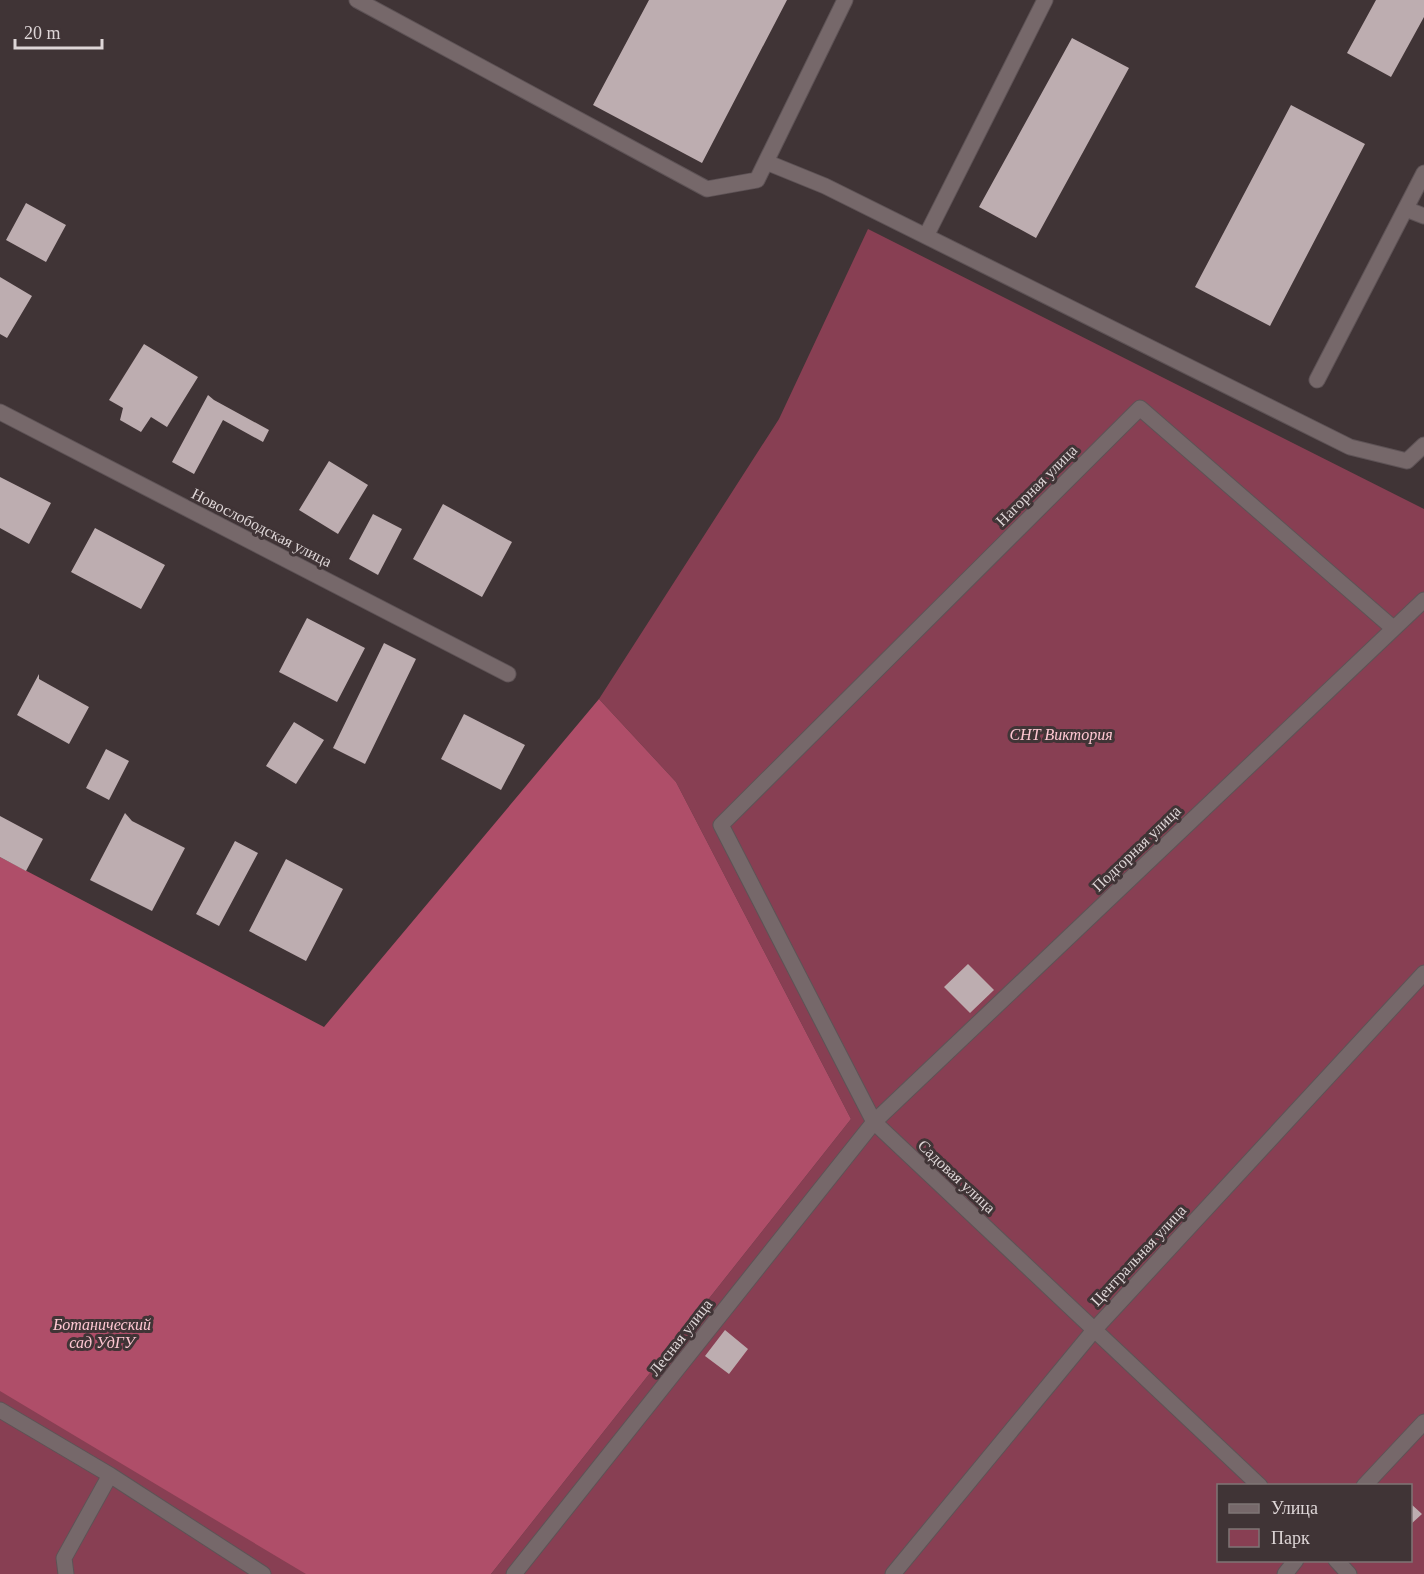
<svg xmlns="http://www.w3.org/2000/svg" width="1424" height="1574" font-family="'Times New Roman',serif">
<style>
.green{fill:#883f53;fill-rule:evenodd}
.forest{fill:#af4e69}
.building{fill:#bdadb0}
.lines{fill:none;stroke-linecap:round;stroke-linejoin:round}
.minor-casing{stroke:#5e5356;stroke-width:17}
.minor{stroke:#76686a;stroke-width:15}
.labels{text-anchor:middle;stroke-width:6;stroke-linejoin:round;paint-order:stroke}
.street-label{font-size:16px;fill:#ded6d7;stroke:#403436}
.park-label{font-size:16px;font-style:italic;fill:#fec7d2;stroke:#403436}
</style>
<rect width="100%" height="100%" fill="#403436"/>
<path class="green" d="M868 229 1424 509V1574H491L851 1119 676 782 599 699 779 419ZM1218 1486H1410V1560H1218Z
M0 993 382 1574H0Z"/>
<path class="forest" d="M599 699 676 782 851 1119 491 1574H306L0 1391V857L324 1027Z"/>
<path class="building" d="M649 0H787L702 163 593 105Z
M1376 0H1424V17L1391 77 1347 53Z
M1072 38 1129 68 1036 238 979 207Z
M1291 105 1365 144 1270 326 1195 287Z
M26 203 66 225 46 262 6 240Z
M0 277 32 296 7 338 0 334Z
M144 344 198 377 167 427 151 417 141 432 120 420 123 408 109 400Z
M208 395 214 400 269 430 263 442 223 420 194 474 172 462Z
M329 461 368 485 338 534 299 510Z
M0 477 51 503 29 544 0 528Z
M443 504 512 542 482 597 413 559Z
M373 514 402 529 378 575 349 559Z
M95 528 165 565 141 609 71 572Z
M307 618 365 648 337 702 279 672Z
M384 643 416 659 365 764 333 748Z
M39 674V679L89 707 69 744 17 715Z
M464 714 525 745 501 790 441 759Z
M294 722 324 740 296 784 266 766Z
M106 749 129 761 109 800 86 788Z
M125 813 132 821 185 848 152 911 90 880Z
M0 816 43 839 26 871 0 857Z
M235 841 258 853 219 926 196 914Z
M286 859 343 889 306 961 249 931Z
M968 964 994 990 970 1013 944 987Z
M725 1330 748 1349 729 1374 705 1356Z
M1410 1503 1422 1514 1410 1525Z"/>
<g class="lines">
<g class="minor-casing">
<path id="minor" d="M357 0 707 189 757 180 845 0
M766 162 825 186 1350 447 1407 461 1424 445
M1406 209 1424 216
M926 236 1045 0
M1317 380 1424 173
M0 412 508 674
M0 1410 110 1475 263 1574
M1260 1486 874 1122 721 825 1140 408 1393 628
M1364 1486 1424 1422
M1336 1560 1349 1574
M66 1574 64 1558 110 1475
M514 1574 874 1122 1424 600
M893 1574 1095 1329 1424 973
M1285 1574 1296 1560"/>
</g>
<use href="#minor" class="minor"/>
</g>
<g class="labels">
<g class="street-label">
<text transform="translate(1036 485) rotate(-45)" y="6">Нагорная улица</text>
<text transform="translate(262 527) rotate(27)" y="6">Новослободская улица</text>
<text transform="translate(1136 848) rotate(-44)" y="6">Подгорная улица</text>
<text transform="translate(957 1176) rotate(43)" y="6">Садовая улица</text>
<text transform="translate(1138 1255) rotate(-47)" y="6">Центральная улица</text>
<text transform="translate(680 1337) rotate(-52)" y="6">Лесная улица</text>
</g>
<g class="park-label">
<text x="1061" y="740">СНТ Виктория</text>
<text x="102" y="1330">Ботанический<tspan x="102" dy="18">сад УдГУ</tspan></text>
</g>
</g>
<rect x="1217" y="1484" width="195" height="78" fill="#403436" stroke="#7f7576" stroke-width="1.5"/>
<rect x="1229" y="1504" width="30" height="9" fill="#76686a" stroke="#7f7576" stroke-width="1.5"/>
<text x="1271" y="1514" font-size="18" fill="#ded6d7">Улица</text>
<rect x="1229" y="1529" width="30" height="18" fill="#883f53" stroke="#7f7576" stroke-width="1.5"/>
<text x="1271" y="1544" font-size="18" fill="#ded6d7">Парк</text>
<path d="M15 39v9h87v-9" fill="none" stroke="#ded6d7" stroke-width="3"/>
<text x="24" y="39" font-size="18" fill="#ded6d7" stroke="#403436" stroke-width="4.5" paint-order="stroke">20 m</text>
</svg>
